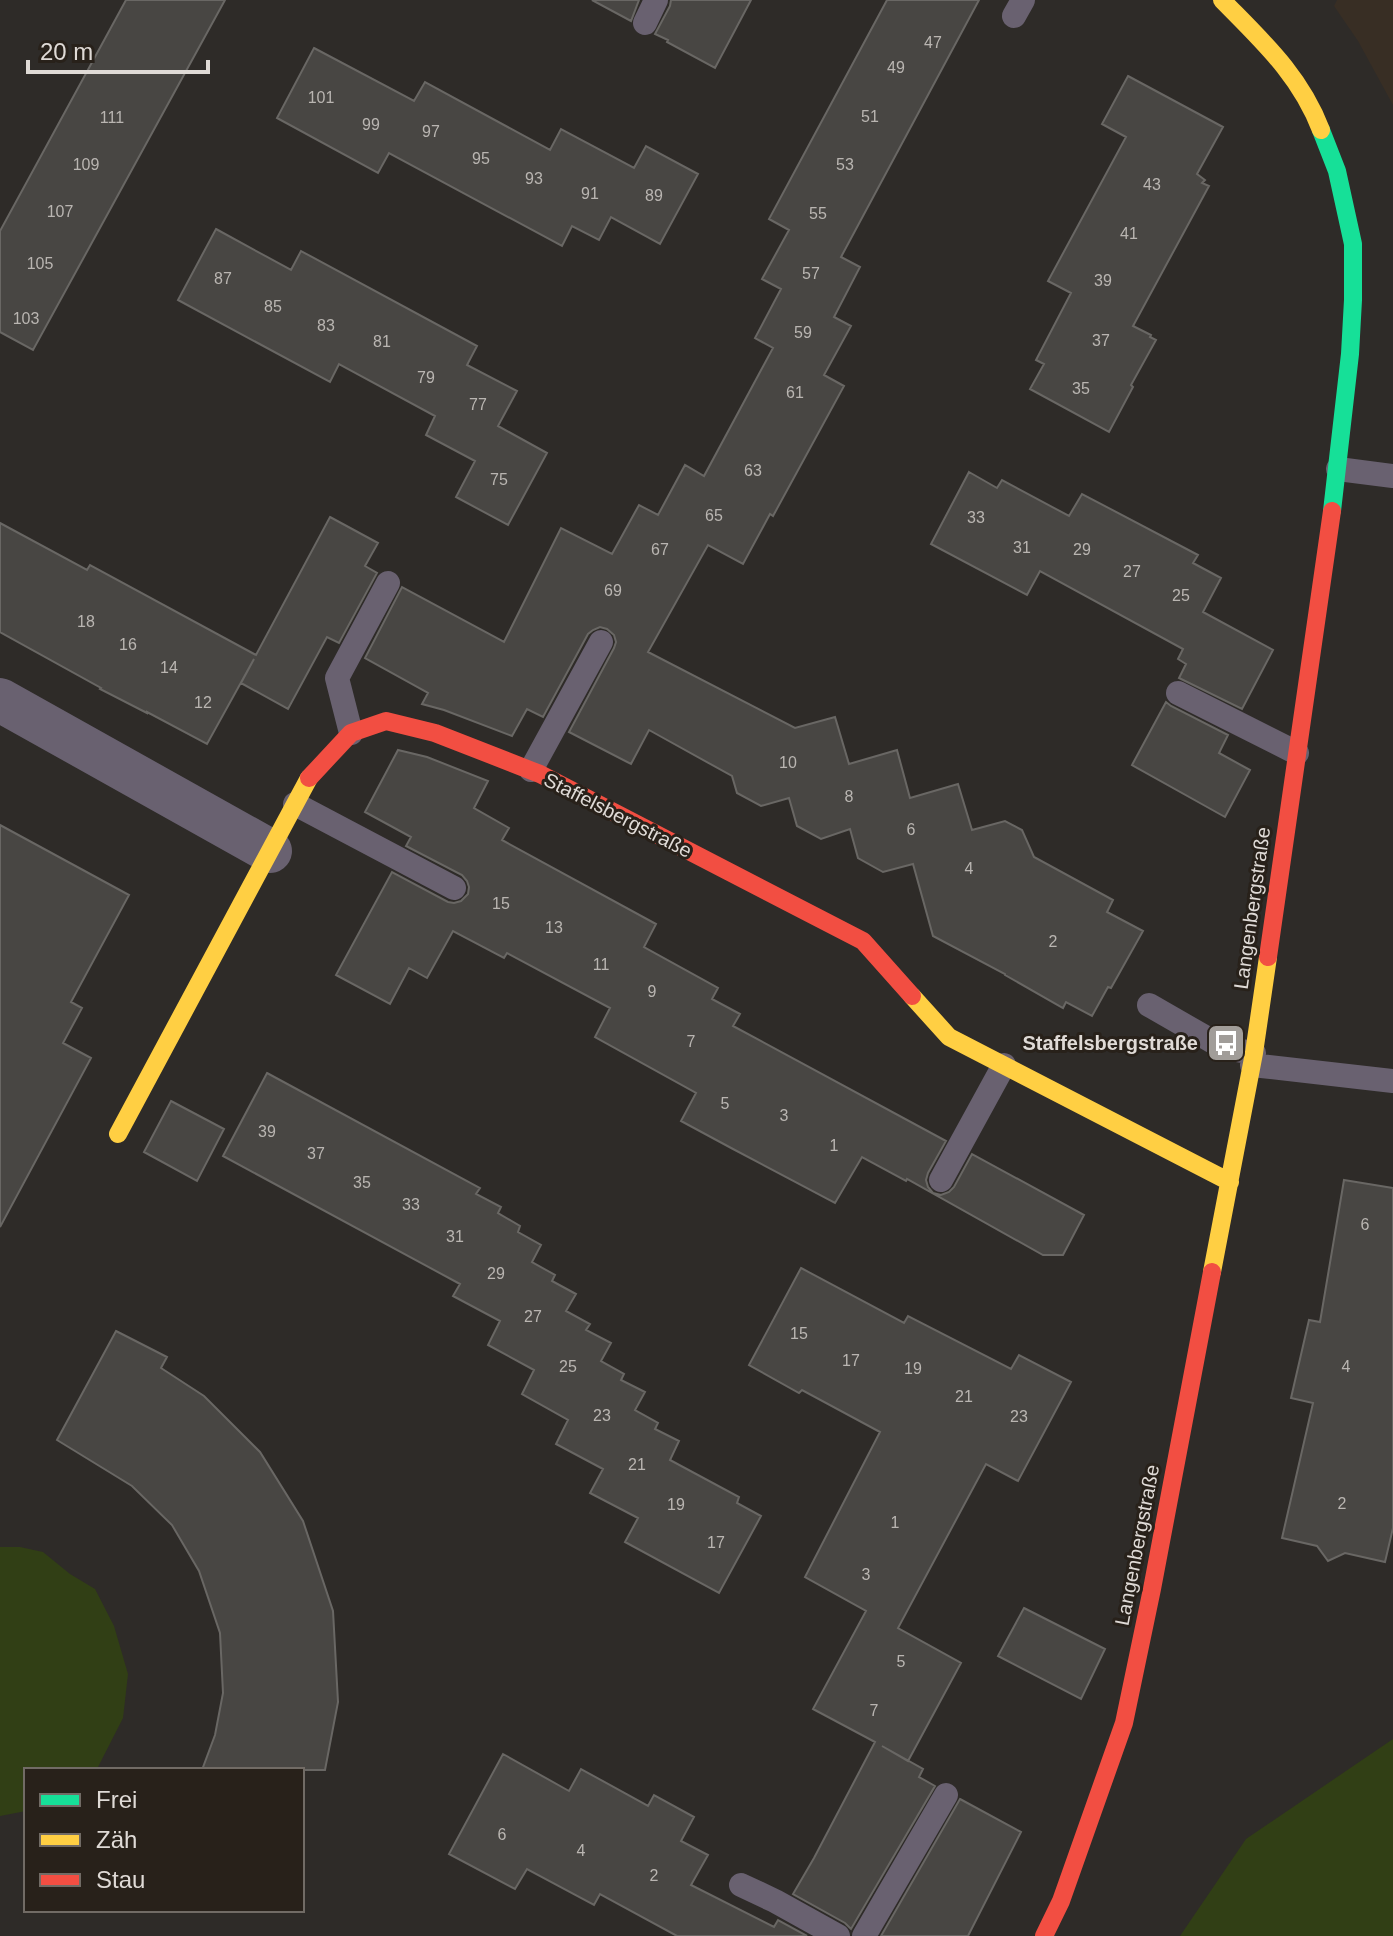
<svg xmlns="http://www.w3.org/2000/svg" width="1393" height="1936" font-family="Helvetica,sans-serif">
<style>
.built{fill:#382e24}
.green{fill:#313f15}
.building{fill:#484643;stroke:#696764;stroke-width:2}
.lines{fill:none;stroke-linecap:round;stroke-linejoin:round}
.lane{stroke:#696170;stroke-width:24}
.street{stroke:#696170;stroke-width:44}
.fast{stroke:#16e098;stroke-width:18}
.slow{stroke:#ffcf43;stroke-width:18}
.jam{stroke:#f24e42;stroke-width:18}
.labels{text-anchor:middle;stroke-width:6;stroke-linejoin:round;paint-order:stroke}
.number-label{font-size:16px;fill:#b9b5b1}
.street-label{font-size:20px;fill:#dfdad6;stroke:#28211a}
.poi-label{font-size:20px;font-weight:bold;fill:#dfdad6;stroke:#28211a;text-anchor:end}
</style>
<rect width="100%" height="100%" fill="#2e2b28"/>
<path class="built" d="M1337 0H1393V105L1358 41 1334 6Z"/>
<path class="green" d="M0 1547H20L43 1552 70 1574 95 1589 114 1626 128 1674 123 1718 98 1767 95 1770H26V1811L0 1816Z
M1393 1739V1936H1180L1246 1839Z"/>
<path class="building" d="M126 0H225L33 350 0 332V231Z
M592 0H639L631 21Z
M671 0H751L715 68 667 42 668 40 655 34 670 6Z
M887 0H979L841 257 860 267 834 317 851 326 824 375 844 386 773 516 770 514 743 564 708 545 648 652 795 728 835 717 849 764 897 750 910 798 958 784 972 830 1005 821 1022 830 1034 857 1113 900 1107 912 1143 931 1111 988 1108 987 1092 1016 1066 1002 1063 1008 1005 975V974L933 936 913 864 883 872 858 858 850 829 821 839 797 826 789 798 761 806 737 793 732 776 649 730 631 764 569 732 614 648 616 642 614 635 607 629 600 627 593 630 588 634 543 717 527 709 512 736 444 710 422 704 428 693 365 658 402 587 504 642 561 528 612 554 639 505 658 515 685 465 704 476 773 348 755 338 781 289 762 279 789 230 769 219Z
M314 48 414 101 425 82 550 150 561 129 634 168 646 146 698 174 660 244 611 217 599 240 572 226 562 246 389 153 378 173 277 118Z
M1128 76 1223 127 1197 174 1205 180 1202 183 1209 186 1133 326 1151 335 1150 337 1156 340 1131 385 1133 387 1109 432 1030 389 1044 364 1036 360 1071 293 1048 281 1126 137 1102 124Z
M216 229 291 270 301 251 477 346 467 365 517 391 498 426 547 453 508 525 456 497 475 461 426 435 435 416 339 364 330 382 178 300Z
M969 472 997 488 1002 480 1069 516 1082 494 1198 555 1193 563 1221 578 1203 612 1273 650 1242 709 1179 678 1186 664 1178 659 1183 649 1040 571 1027 595 931 544Z
M330 517 378 543 365 566 377 573 339 643 327 637 288 709 241 683 254 659 207 744 147 712V713L100 689 101 688 0 632V523L87 570 90 565 256 655Z
M1166 702 1171 706 1228 735 1219 753 1250 770 1225 817 1132 765Z
M398 750 427 757 488 781 474 808 509 828 502 840 656 924 644 947 718 988 712 999 740 1014 733 1026 946 1141 928 1173 926 1180 928 1187 933 1193 941 1195 949 1192 954 1187 972 1154 1084 1215 1063 1255H1043L907 1179 906 1181 862 1157 835 1203 733 1149 681 1121 696 1093 595 1037 610 1008 507 953 504 958 453 931 427 978 409 968 390 1004 336 975 392 872 448 902 454 903 461 901 468 894 469 887 467 881 462 875 406 846 411 837 365 812Z
M0 825 129 895 71 1002 82 1008 63 1043 91 1058 0 1227Z
M267 1073 480 1188 476 1194 501 1207 498 1213 520 1226 518 1232 541 1245 532 1262 555 1275 552 1281 576 1294 566 1311 590 1324 586 1330 611 1343 601 1361 624 1374 621 1380 645 1392 635 1410 658 1423 655 1429 679 1441 670 1460 739 1497 737 1503 761 1516 719 1593 625 1542 638 1518 590 1493 603 1469 556 1444 568 1420 522 1394 534 1370 488 1345 500 1321 453 1296 460 1284 223 1156Z
M171 1101 224 1129 197 1181 144 1152Z
M1344 1180 1393 1188V1528L1385 1562 1345 1553 1328 1561 1317 1546 1282 1538 1313 1403 1291 1398 1309 1320 1320 1322Z
M801 1268 904 1323 908 1316 1011 1369 1019 1355 1071 1382 1018 1481 986 1464 898 1628 961 1663 908 1761 882 1746 923 1769 919 1777 935 1786 851 1929 845 1923 793 1894 814 1858 875 1742 813 1709 866 1611 805 1577 880 1432 802 1390 799 1393 749 1365Z
M116 1331 167 1357 161 1368 204 1396 260 1452 303 1521 333 1611 338 1702 325 1770H202L215 1735 223 1693 220 1633 199 1571 172 1525 132 1486 57 1440Z
M1024 1608 1105 1649 1081 1699 998 1656Z
M503 1754 569 1791 581 1769 648 1806 654 1795 694 1817 681 1841 708 1855 691 1885 774 1927 778 1920 807 1936H677L600 1894 594 1905 527 1869 515 1889 449 1854Z
M960 1799 1021 1832 968 1936H881Z"/>
<g class="lines">
<path class="lane" d="M1014 16 1023 0
M645 23 656 0
M1338 469 1393 476
M1178 693 1297 753
M351 733 337 678 388 583
M531 770 601 642
M295 804 454 888
M1149 1005 1224 1048 1254 1053
M1252 1065 1393 1081
M941 1180 1004 1065
M741 1885 775 1901 838 1936
M864 1936 946 1795"/>
<path class="street" d="M0 700 270 851"/>
<path class="fast" d="M1321 130 1337 171 1353 244V300L1350 354 1332 511"/>
<path class="slow" d="M1222 0C1262 41 1300 75 1321 130
M912 996 949 1037 1230 1182
M118 1134 309 778
M1212 1272 1254 1053 1268 957"/>
<path class="jam" d="M309 778 351 733 386 721 435 733 540 774 863 941 912 996
M1268 957 1332 511
M1044 1936 1061 1901 1124 1723 1152 1589 1212 1272"/>
</g>
<defs>
<g id="bus-square" transform="scale(2)"><rect x="-9" y="-9" width="18" height="18" rx="4" fill="#a19d99" stroke="#28211a"/><path d="M-5-6H5V4H4V6H2V4H-2V6H-4V4H-5ZM-3.5-4V0h7V-4ZM-3.5 1.2v1.5H-2V1.2ZM2 1.2v1.5H3.5V1.2Z" fill="#fff"/></g>
</defs>
<g fill-rule="evenodd">
<use href="#bus-square" x="1226" y="1043"/>
</g>
<g class="labels">
<g class="number-label">
<text x="933" y="48">47</text>
<text x="896" y="73">49</text>
<text x="321" y="103">101</text>
<text x="870" y="122">51</text>
<text x="112" y="123">111</text>
<text x="371" y="130">99</text>
<text x="431" y="137">97</text>
<text x="481" y="164">95</text>
<text x="86" y="170">109</text>
<text x="845" y="170">53</text>
<text x="534" y="184">93</text>
<text x="1152" y="190">43</text>
<text x="590" y="199">91</text>
<text x="654" y="201">89</text>
<text x="60" y="217">107</text>
<text x="818" y="219">55</text>
<text x="1129" y="239">41</text>
<text x="40" y="269">105</text>
<text x="811" y="279">57</text>
<text x="223" y="284">87</text>
<text x="1103" y="286">39</text>
<text x="273" y="312">85</text>
<text x="26" y="324">103</text>
<text x="326" y="331">83</text>
<text x="803" y="338">59</text>
<text x="1101" y="346">37</text>
<text x="382" y="347">81</text>
<text x="426" y="383">79</text>
<text x="1081" y="394">35</text>
<text x="795" y="398">61</text>
<text x="478" y="410">77</text>
<text x="753" y="476">63</text>
<text x="499" y="485">75</text>
<text x="714" y="521">65</text>
<text x="976" y="523">33</text>
<text x="1022" y="553">31</text>
<text x="660" y="555">67</text>
<text x="1082" y="555">29</text>
<text x="1132" y="577">27</text>
<text x="613" y="596">69</text>
<text x="1181" y="601">25</text>
<text x="86" y="627">18</text>
<text x="128" y="650">16</text>
<text x="169" y="673">14</text>
<text x="203" y="708">12</text>
<text x="788" y="768">10</text>
<text x="849" y="802">8</text>
<text x="911" y="835">6</text>
<text x="969" y="874">4</text>
<text x="501" y="909">15</text>
<text x="554" y="933">13</text>
<text x="1053" y="947">2</text>
<text x="601" y="970">11</text>
<text x="652" y="997">9</text>
<text x="691" y="1047">7</text>
<text x="725" y="1109">5</text>
<text x="784" y="1121">3</text>
<text x="267" y="1137">39</text>
<text x="834" y="1151">1</text>
<text x="316" y="1159">37</text>
<text x="362" y="1188">35</text>
<text x="411" y="1210">33</text>
<text x="1365" y="1230">6</text>
<text x="455" y="1242">31</text>
<text x="496" y="1279">29</text>
<text x="533" y="1322">27</text>
<text x="799" y="1339">15</text>
<text x="851" y="1366">17</text>
<text x="568" y="1372">25</text>
<text x="1346" y="1372">4</text>
<text x="913" y="1374">19</text>
<text x="964" y="1402">21</text>
<text x="602" y="1421">23</text>
<text x="1019" y="1422">23</text>
<text x="637" y="1470">21</text>
<text x="1342" y="1509">2</text>
<text x="676" y="1510">19</text>
<text x="895" y="1528">1</text>
<text x="716" y="1548">17</text>
<text x="866" y="1580">3</text>
<text x="901" y="1667">5</text>
<text x="874" y="1716">7</text>
<text x="502" y="1840">6</text>
<text x="581" y="1856">4</text>
<text x="654" y="1881">2</text>
</g>
<g class="street-label">
<text transform="translate(618 815) rotate(27)" y="7">Staffelsbergstraße</text>
<text transform="translate(1252 908) rotate(-82)" y="7">Langenbergstraße</text>
<text transform="translate(1137 1545) rotate(-79)" y="7">Langenbergstraße</text>
</g>
<g class="poi-label">
<text x="1198" y="1050">Staffelsbergstraße</text>
</g>
</g>
<rect x="24" y="1768" width="280" height="144" fill="#28211a" stroke="#716b65" stroke-width="2"/>
<rect x="40" y="1794" width="40" height="12" fill="#16e098" stroke="#716b65" stroke-width="2"/>
<text x="96" y="1808" font-size="24" fill="#dfdad6">Frei</text>
<rect x="40" y="1834" width="40" height="12" fill="#ffcf43" stroke="#716b65" stroke-width="2"/>
<text x="96" y="1848" font-size="24" fill="#dfdad6">Zäh</text>
<rect x="40" y="1874" width="40" height="12" fill="#f24e42" stroke="#716b65" stroke-width="2"/>
<text x="96" y="1888" font-size="24" fill="#dfdad6">Stau</text>
<path d="M28 60v12h180v-12" fill="none" stroke="#dfdad6" stroke-width="4"/>
<text x="40" y="60" font-size="24" fill="#dfdad6" stroke="#28211a" stroke-width="6" paint-order="stroke">20 m</text>
</svg>
